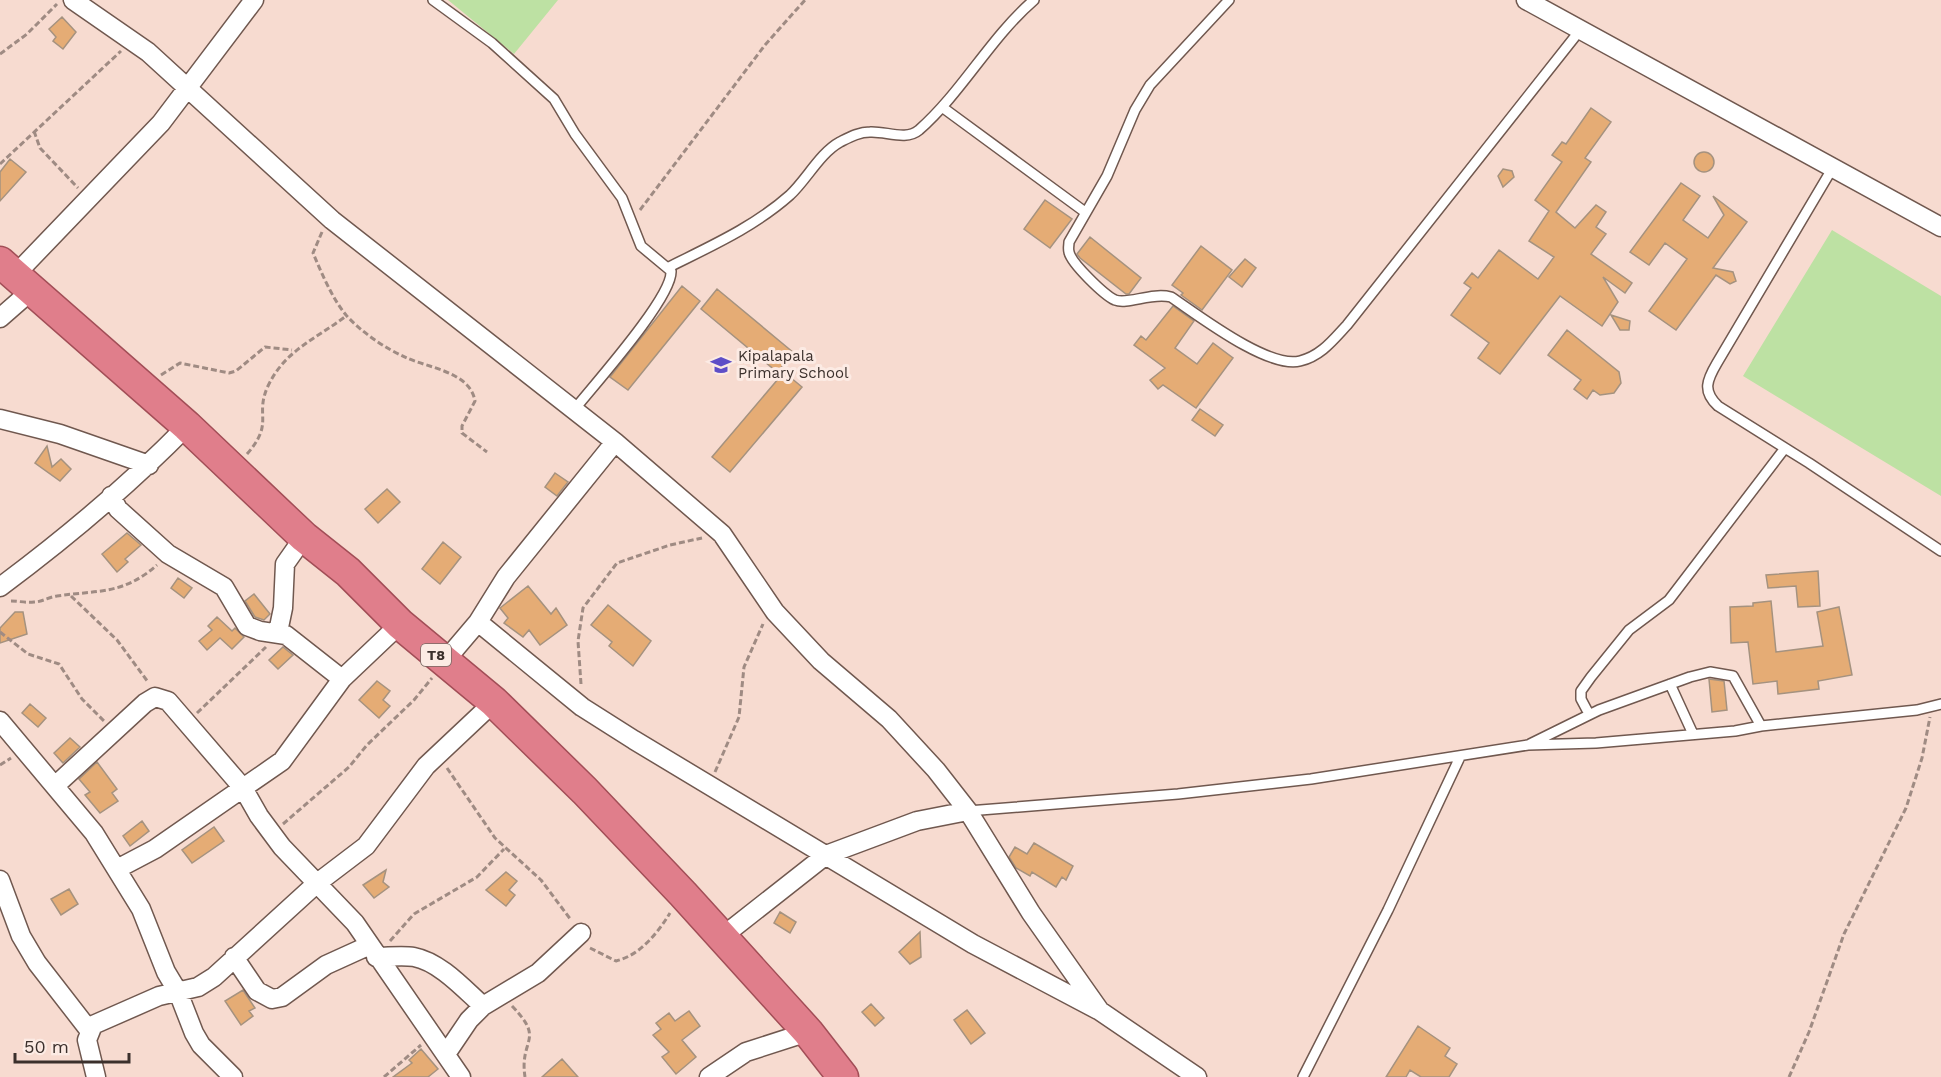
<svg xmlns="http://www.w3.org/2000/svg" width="1941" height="1077" font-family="'Work Sans',sans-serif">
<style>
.green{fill:#bde1a3}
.building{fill:#e5ac75;stroke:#a5927f;stroke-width:1.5}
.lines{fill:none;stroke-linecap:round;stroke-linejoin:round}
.service-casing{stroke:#70584f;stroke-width:12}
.minor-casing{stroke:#70584f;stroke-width:21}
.trunk-casing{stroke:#a24e57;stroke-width:33}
.path{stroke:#9f8b83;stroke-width:3;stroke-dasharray:6 3;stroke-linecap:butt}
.service{stroke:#fff;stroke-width:9}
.minor{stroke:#fff;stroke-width:18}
.trunk{stroke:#e07e8b;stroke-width:30}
.labels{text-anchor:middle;stroke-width:6;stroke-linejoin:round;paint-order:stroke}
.shield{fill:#fcebe4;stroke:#756863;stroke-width:1.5}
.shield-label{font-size:14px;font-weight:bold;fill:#3b302c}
.poi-label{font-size:15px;fill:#3b302c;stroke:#fcebe4;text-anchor:start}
</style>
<rect width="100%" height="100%" fill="#f7dbd0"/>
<path class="green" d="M448 0H558L514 54Z
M1832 230 1941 296V496L1743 376Z"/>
<path class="building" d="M62 17 76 32 63 49 53 41 56 37 49 29Z
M1591 108 1611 122 1585 158 1591 162 1556 212 1575 228 1596 205 1606 212 1596 227 1606 234 1591 254 1632 283 1625 293 1603 277 1618 302 1602 326 1560 296 1500 374 1478 358 1489 343 1451 315 1471 288 1464 283 1472 273 1478 278 1499 250 1538 279 1554 257 1529 241 1549 211 1535 200 1562 162 1552 155 1562 142 1566 144Z
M1694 162a10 10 0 1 1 20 0a10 10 0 1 1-20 0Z
M10 159 26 172 0 201V172Z
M1503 169 1512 171 1514 177 1503 187 1498 176Z
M1681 183 1700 196 1683 220 1708 238 1724 215 1713 196 1747 222 1713 268 1733 272 1736 281 1730 284 1716 275 1676 330 1649 311 1687 259 1665 243 1649 265 1630 252Z
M1045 200 1072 219 1050 248 1024 229Z
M1090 237 1141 278 1129 294H1126L1080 258 1077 254Z
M1201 246 1232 270 1202 310 1181 295 1183 293 1172 285Z
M1245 259 1256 268 1242 287 1229 277Z
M682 286 700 301 628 390 610 377Z
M717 289 794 353 777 372 701 309Z
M1173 306 1194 321 1175 348 1197 364 1213 343 1233 358 1196 408 1163 385 1158 389 1150 380 1165 368 1134 345 1141 336 1146 340Z
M1611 315 1630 321 1629 330H1620Z
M1567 330 1619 372 1621 383 1614 393 1600 395 1593 390 1587 399 1574 389 1581 380 1548 355Z
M784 372 802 387 730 472 712 457Z
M1200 409 1223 425 1215 436 1192 420Z
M47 446 52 467 61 459 71 469 60 481 35 463Z
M555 473 568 482 557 496 545 487Z
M387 489 400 502 378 523 365 509Z
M127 533 141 545 125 559 128 562 117 572 102 554Z
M443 542 461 557 440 584 422 569Z
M1818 571 1820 606 1798 607 1796 586 1768 588 1766 575Z
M178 578 192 588 184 598 171 588Z
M528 586 551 614 556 608 567 625 540 645 529 630 523 637 504 623 508 618 500 608Z
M254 594 270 614 264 620 255 617 245 601Z
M1771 601 1776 652 1823 646 1817 612 1839 607 1852 675 1818 681 1819 689 1778 694 1777 681 1753 684 1748 642 1731 643 1730 607 1753 606V603Z
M608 605 651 641 633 666 609 646 612 642 591 625Z
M15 612H23L27 634 0 643V628Z
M217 617 232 631 235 628 244 637 232 649 220 638 207 650 199 641 212 630 208 626Z
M283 647 293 655 278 669 269 660Z
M1709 679 1724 681 1727 710 1712 712Z
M377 681 390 691 383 700 390 706 379 718 359 700Z
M30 704 46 718 38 727 22 713Z
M70 738 80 747 63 763 54 753Z
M97 762 117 789 112 793 118 801 100 813 85 795 90 792 79 779Z
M142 821 149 831 130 846 123 836Z
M214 827 224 841 192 863 182 850Z
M1034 843 1073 866 1066 880 1062 877 1056 887 1032 872 1030 876 1016 868 1009 857 1015 847 1027 854Z
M386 870 383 882 389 887 374 898 363 885Z
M506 872 517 881 509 890 515 895 506 906 486 890Z
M69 889 78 904 61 915 51 899Z
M780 912 796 922 790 933 774 923Z
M920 932 921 957 910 964 899 952Z
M243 990 255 1008 249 1011 253 1016 241 1025 225 1001Z
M871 1004 884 1018 875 1026 862 1012Z
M967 1010 985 1033 971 1044 954 1020Z
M689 1011 700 1026 682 1040 696 1057 676 1074 662 1057 669 1052 653 1035 661 1029 656 1023 669 1013 675 1021Z
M1418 1026 1450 1048 1445 1056 1457 1064 1449 1077H1421L1410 1070 1406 1077H1386Z
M421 1049 438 1069 428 1077H393L412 1063 409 1060Z
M562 1059 578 1077H542Z"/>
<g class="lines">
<g class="service-casing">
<path id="service" d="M433 0 492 43 554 99 575 134 622 198 641 246 671 271C673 297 593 386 574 410
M1229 0 1150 85 1135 110 1107 176 1069 242C1069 245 1068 249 1069 252 1071 263 1104 295 1115 300 1128 305 1151 292 1171 297 1198 315 1268 369 1300 361 1321 356 1333 340 1347 325L1581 29
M942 107 1085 212
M1832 169 1717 363C1707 380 1702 391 1718 406L1809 463 1941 551
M669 267C711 246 754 227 790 195 807 179 820 153 840 142 850 137 859 132 870 132 886 131 906 141 919 130 963 91 990 38 1034 0
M1670 684 1693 734
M1589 714 1581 699V691L1591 677 1629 630 1669 600 1785 448
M1530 744 1599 710 1690 677 1710 672 1733 676 1761 726
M968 811 1178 794 1311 779 1528 745 1596 743 1735 731 1761 726 1917 710 1941 704
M1303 1077 1388 910 1460 757"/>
</g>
<g class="minor-casing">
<path id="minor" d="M73 0 148 52 332 220 615 442 722 534 775 612 821 661 889 719 936 770 968 811 1031 913 1100 1011 1197 1077
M1526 0 1941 227
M15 275 161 123 254 0
M0 318 32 290
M0 419 60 434 149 465
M111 496 118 509 168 554 224 587 247 626 260 631 286 635 342 679
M0 587C66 538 129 485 187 426
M478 622 582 707 634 740 973 944 1098 1010
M278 632 283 608 285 564 304 537
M444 662 478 622 506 577 615 442
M0 721 94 833 141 909 166 972 178 992 194 1033 201 1045 233 1077
M56 785 145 703 155 697 168 701 243 788 259 816 282 847 355 923 461 1077
M117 869 155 849 282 761 342 679 400 624
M0 880 21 936 37 963 89 1030
M723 936 826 855 917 821 968 811
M234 957 257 991 272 999 282 997 326 965 370 945
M376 957C388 957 403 955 414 957 440 962 464 989 483 1006
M446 1054 469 1020 483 1006 538 973 581 933
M96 1077 87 1040 93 1025 159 996 198 987 214 977 316 884 366 846 426 766 494 702
M709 1077 746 1052 808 1032"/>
</g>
<g class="trunk-casing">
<path id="trunk" d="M0 262 187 426 304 537 348 572 400 624 494 702 585 791 683 894 808 1032 843 1077"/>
</g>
<path class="path" d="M0 54 27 34 57 4
M34 131 40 148 78 188
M0 164 121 51
M640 210 765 45 805 0
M322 232 313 253C322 274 332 298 346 315 361 332 386 349 407 358 429 368 470 372 475 401L462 426V433L487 452
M161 375 180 363 229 373 236 371 265 347 292 350
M247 454C275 422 254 416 268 386 285 350 316 339 346 316
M71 596 117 640 148 682
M11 601C18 601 27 603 34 602 42 602 49 597 57 596 98 590 123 595 157 565
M0 632 28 654 59 664 82 699 104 721
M581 684 578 641 583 608 617 563 670 545 702 538
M197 713 266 647
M0 765 11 758
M447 768 495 838 541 880 571 920
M715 772 739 717 744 667 763 624
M283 824 349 767 367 745 414 700 432 678
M390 941 414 914 477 877 504 849
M590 948 616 961C640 955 657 934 670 913
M512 1006C546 1041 519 1038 525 1077
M384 1077 421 1045
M1789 1077 1809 1032 1844 934 1906 808 1922 758 1930 717"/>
<use href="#service" class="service"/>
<use href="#minor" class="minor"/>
<use href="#trunk" class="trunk"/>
</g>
<defs>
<g id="school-bare" transform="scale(1.62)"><path d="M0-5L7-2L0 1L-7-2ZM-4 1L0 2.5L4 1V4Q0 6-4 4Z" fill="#5e4ec7" stroke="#fcebe4" stroke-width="2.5" paint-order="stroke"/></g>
</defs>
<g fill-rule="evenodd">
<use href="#school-bare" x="721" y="365"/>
</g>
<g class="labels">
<rect class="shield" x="421" y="644" width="30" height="22" rx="4.5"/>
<g class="shield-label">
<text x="436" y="660">T8</text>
</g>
<g class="poi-label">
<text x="738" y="361">Kipalapala<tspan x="738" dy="17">Primary School</tspan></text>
</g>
</g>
<path d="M15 1053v9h114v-9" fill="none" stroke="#3b302c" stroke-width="3"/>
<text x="24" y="1053" font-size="18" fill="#3b302c" stroke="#fcebe4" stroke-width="4.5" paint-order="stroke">50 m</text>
</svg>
